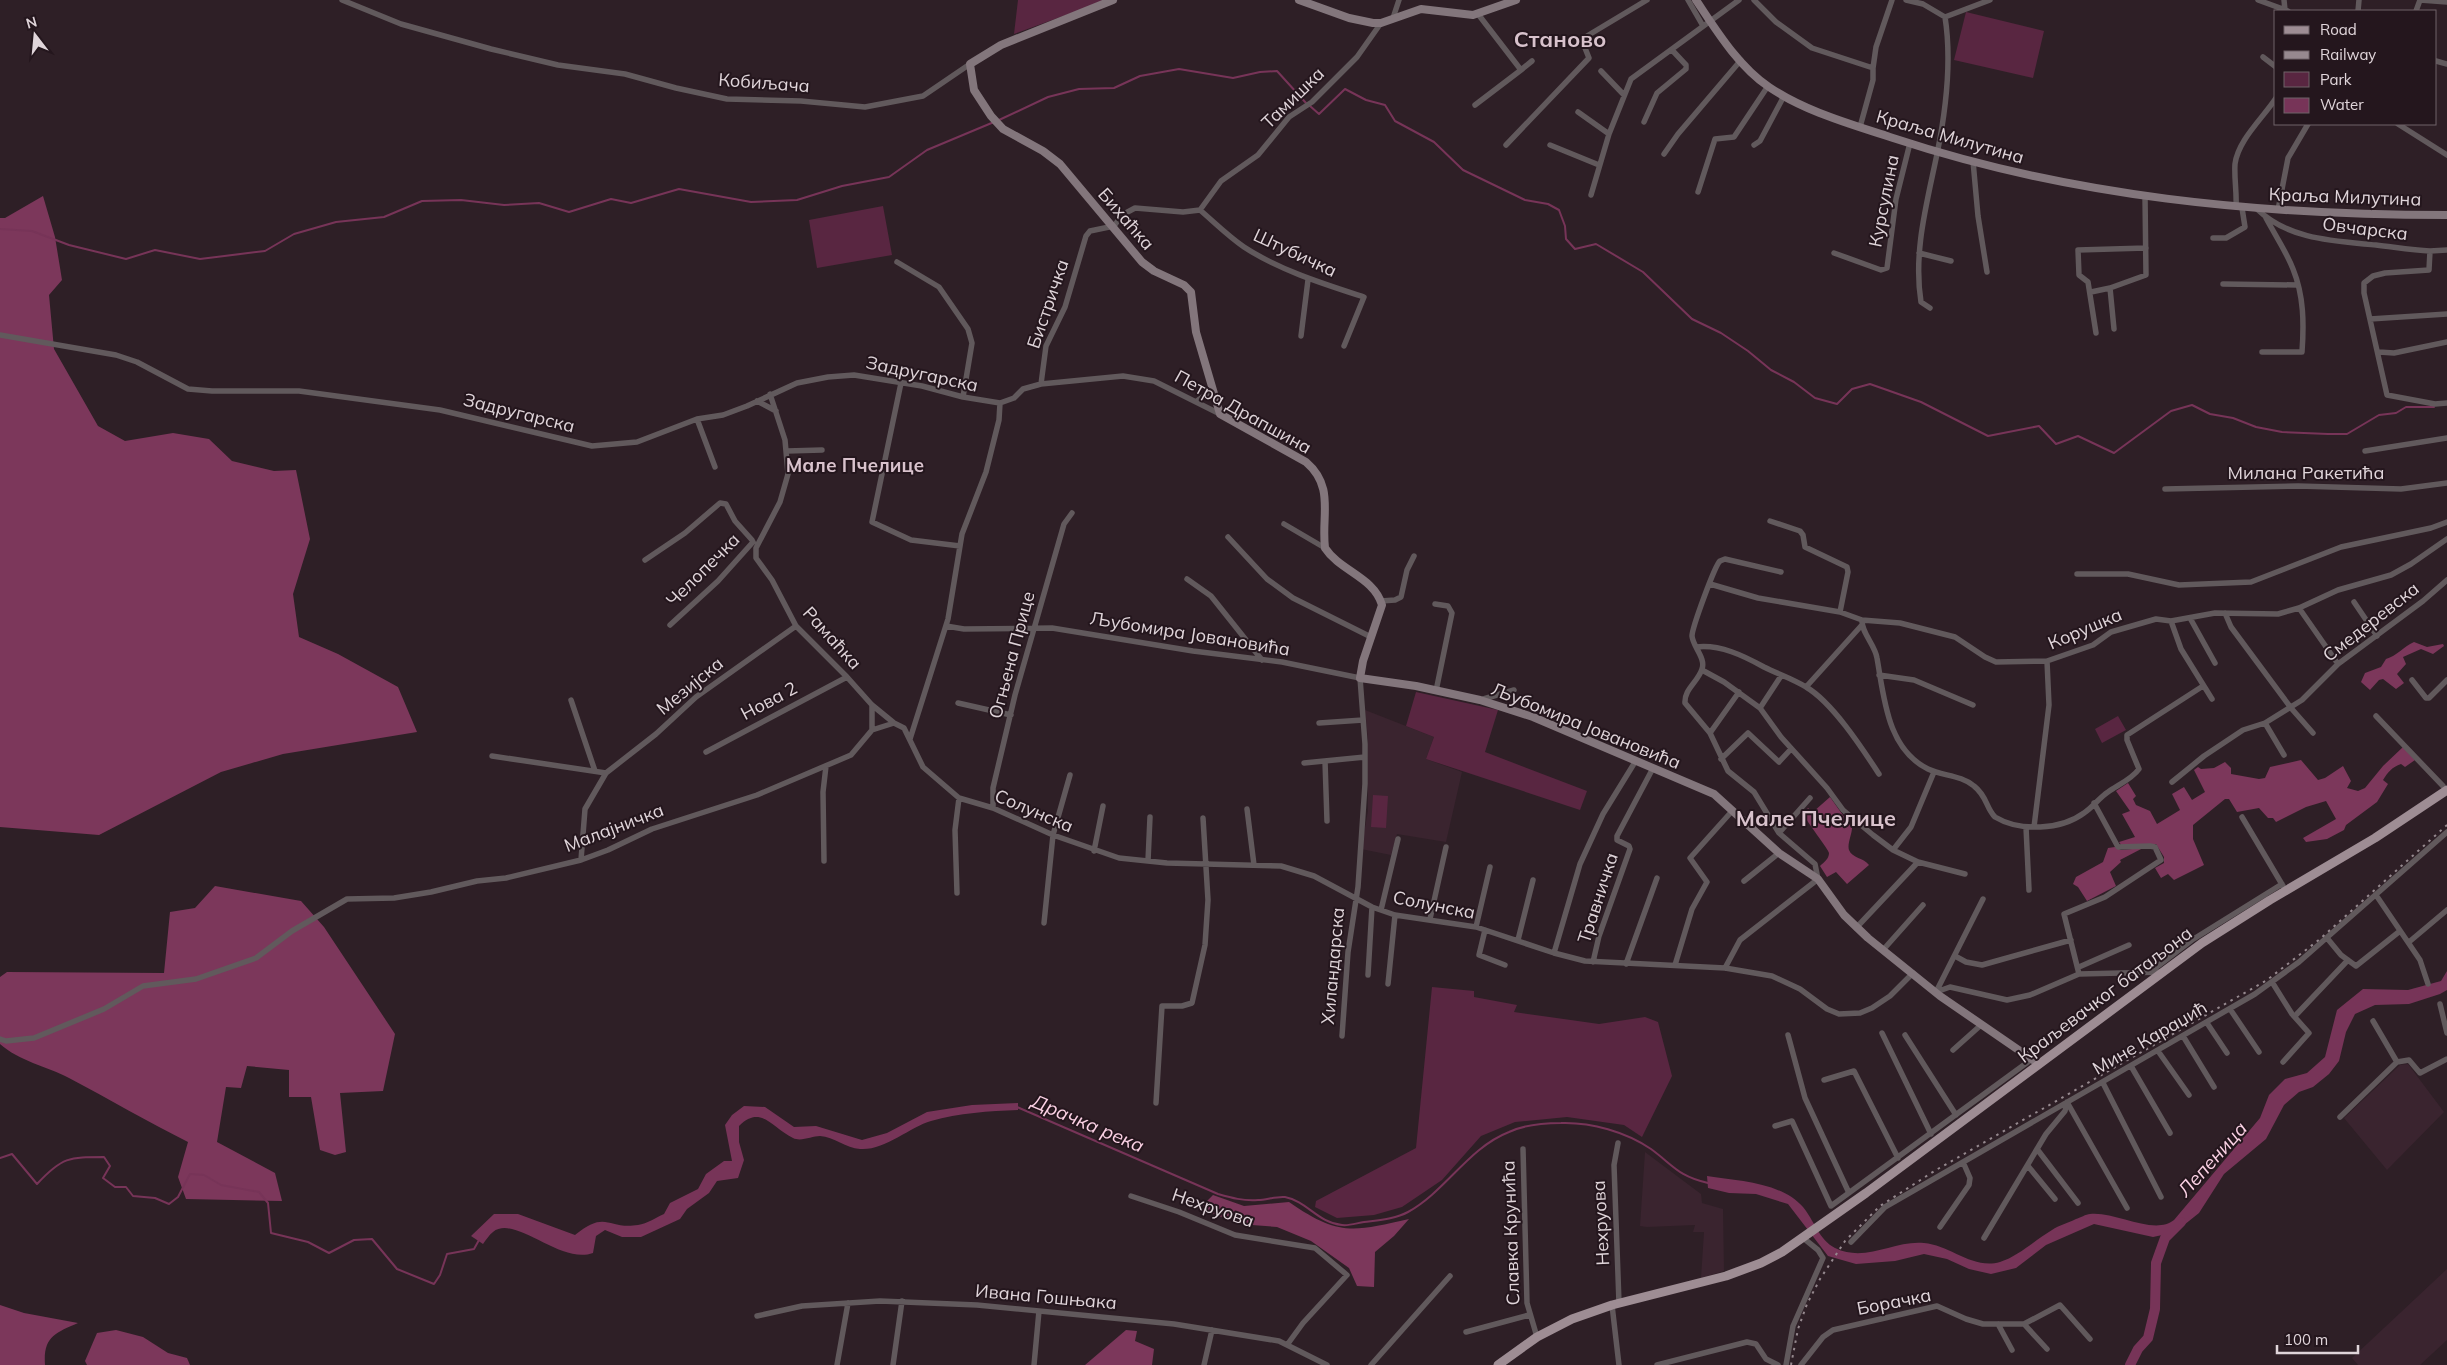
<svg xmlns="http://www.w3.org/2000/svg" width="2447" height="1365" font-family="Mulish,sans-serif">
<style>
.built{fill:#3a242f}
.green{fill:#592641}
.forest{fill:#7c375b}
.water{fill:#773458}
.lines{fill:none;stroke-linecap:round;stroke-linejoin:round}
.stream{stroke:#773458;stroke-width:2}
.river{stroke:#773458;stroke-width:10}
.street{stroke:#61595c;stroke-width:5.5}
.secondary{stroke:#83767c;stroke-width:8}
.primary{stroke:#9e8d94;stroke-width:9}
.rail{stroke:#96898f;stroke-width:2;stroke-dasharray:2.5 5;stroke-linecap:butt}
.labels{text-anchor:middle;stroke-width:4;stroke-linejoin:round;paint-order:stroke}
.street-label{font-size:18px;fill:#e0d5da;stroke:#24161d}
.neighbourhood-label{font-size:19px;font-weight:bold;fill:#d8c2cc;stroke:#24161d}
.water-label{font-size:19px;font-style:italic;fill:#fcd2e5;stroke:#24161d}
.district-label{font-size:22px;font-weight:bold;fill:#d8c2cc;stroke:#24161d}
</style>
<rect width="100%" height="100%" fill="#2e1f26"/>
<path class="built" d="M1365 710 1434 737 1426 759 1462 772 1446 842 1397 834 1391 855 1361 849 1368 811V739Z
M2408 1064 2444 1112 2387 1170 2344 1118 2400 1065Z
M1645 1152 1701 1194 1702 1203 1723 1209 1724 1271 1701 1278 1704 1232H1693L1695 1225 1647 1227 1640 1226Z
M2447 1269V1340L2420 1365H2358L2352 1358Z"/>
<path class="green" d="M1018 0H1107L1014 34Z
M1966 12 2044 31 2033 78 1954 60Z
M883 206 892 255 817 268 809 220Z
M1416 692 1498 710 1485 752 1587 791 1580 810 1426 759 1434 737 1406 726Z
M2118 716 2126 730 2102 743 2095 729Z
M1373 795 1388 796 1386 828 1371 827Z
M1432 987 1474 991V997L1517 1005 1514 1012 1599 1024 1645 1017 1658 1022 1672 1076 1642 1137 1624 1125 1567 1117 1515 1122 1481 1136 1442 1180 1402 1207 1374 1215 1337 1218 1315 1207 1316 1201 1416 1148Z"/>
<path class="forest" d="M43 196 55 237 62 280 49 295 54 349 98 426 125 441 173 433 209 439 232 461 274 471 296 470 310 539 293 594 299 637 338 654 398 687 417 732 283 754 221 772 99 835 0 827V218H5Z
M2414 642 2427 647 2443 644 2444 646 2433 654 2421 649 2403 657 2406 664 2397 674 2404 683 2396 689 2383 679 2379 680 2370 690 2361 682 2365 673 2381 667 2386 659C2397 656 2403 647 2414 642Z
M2403 747 2415 760 2405 767 2401 764C2392 767 2388 772 2383 780L2388 784 2377 802 2346 825 2344 830 2327 839 2306 842 2303 838 2336 819 2326 801 2306 807 2276 822 2273 818H2268L2259 808 2237 812 2229 799H2225L2193 825V839L2204 865 2174 880 2168 874 2161 878 2155 868 2164 863V857L2156 844 2122 846 2119 842 2135 837 2122 814 2130 811 2116 791 2128 783 2136 796 2133 799 2136 805 2150 811 2157 824 2180 810 2172 794 2184 787 2192 800 2205 792 2194 770 2198 767 2201 769 2214 768 2225 762 2231 768V774L2259 779 2265 778 2270 767 2301 760 2318 780 2325 778 2343 766 2351 781 2347 788 2358 791 2365 788 2383 766Z
M1830 797 1852 828C1852 834 1847 844 1849 850 1852 858 1864 858 1869 865L1847 884 1836 872 1827 877 1820 866C1824 862 1829 859 1829 853 1829 850 1807 822 1803 814L1808 808 1813 812Z
M2115 847 2121 850 2143 848 2120 860 2121 862 2110 872 2116 886 2087 901 2078 887 2073 884 2076 877 2103 862 2108 848Z
M215 886 301 901 324 927 395 1034 383 1091 340 1093 346 1152 335 1155 320 1150 311 1097H289V1070L247 1066 241 1088 226 1087 217 1142 275 1173 282 1201 186 1199 178 1177 188 1142C148 1122 109 1099 69 1078 46 1066 19 1061 0 1044V977L7 972 164 973 170 912 195 908Z
M1213 1195 1244 1206 1289 1202C1338 1236 1352 1232 1409 1219L1394 1236 1375 1252 1374 1287 1357 1286 1349 1268 1311 1241 1277 1227 1252 1225 1226 1219 1205 1210 1203 1205Z
M0 1305 24 1313 78 1323C55 1333 43 1337 45 1365H0Z
M116 1330 143 1337 168 1353 187 1358 190 1365H87L85 1361 97 1333Z
M1126 1330 1137 1331 1135 1341 1154 1349 1152 1365H1085Z"/>
<path class="water" d="M2447 971V990L2440 994 2409 1004 2375 1005 2355 1014 2346 1032 2339 1061 2329 1074 2313 1087 2299 1092 2284 1105 2266 1139 2224 1174 2199 1213 2174 1233 2170 1229 2167 1234 2153 1237 2094 1224 2046 1245 2016 1268 1991 1274 1969 1269 1947 1259 1924 1254 1895 1261 1856 1264 1828 1256 1788 1204 1756 1194 1729 1193 1708 1188 1707 1176C1738 1181 1781 1182 1803 1207 1814 1220 1819 1240 1835 1248 1866 1263 1894 1240 1924 1243 1950 1245 1973 1270 2000 1262 2019 1256 2035 1240 2052 1230 2059 1225 2068 1223 2076 1219 2080 1218 2086 1214 2090 1214 2115 1211 2154 1236 2174 1220L2260 1118 2269 1095 2285 1079 2307 1073 2325 1057 2337 1010 2363 989 2408 990 2441 981Z
M1018 1103V1110C989 1111 959 1113 931 1121 910 1127 884 1151 860 1149 846 1148 834 1137 820 1136 812 1136 801 1142 793 1138 772 1128 761 1104 739 1126V1142L744 1160 738 1178 717 1181 709 1193 687 1209 680 1219 641 1237H622L605 1230 596 1236 593 1253C560 1265 515 1214 493 1232 489 1235 486 1240 483 1244L471 1236 494 1214H518L575 1235C607 1209 607 1230 638 1225 647 1224 657 1217 664 1214L670 1203 698 1189 706 1174 724 1161H732L725 1125 732 1115 744 1106 765 1107 794 1127 816 1126 862 1140 887 1133 927 1112 972 1105Z"/>
<g class="lines">
<path class="stream" d="M1310 106 1319 114 1345 89 1366 100 1385 105 1395 121 1434 142 1463 170 1525 200 1548 204 1559 210 1565 226 1566 239 1575 249 1596 244 1643 272 1692 319 1721 333 1748 351 1771 370 1794 382 1815 398 1837 404 1852 389 1870 384 1921 402 1988 436 2039 426 2056 444 2078 436 2114 453 2171 411 2192 405 2210 414 2233 418 2256 427 2282 432 2328 434H2347L2379 415 2396 413 2406 407H2434
M999 120 1048 97 1079 89 1114 88 1140 76 1179 69 1233 78 1260 72 1277 71 1306 103
M0 229 32 231 69 245 126 259 155 250 200 259 265 251 294 234 336 222 384 217 422 201 461 200 504 205 539 203 569 212 611 199 631 203 679 189 751 202 797 200 842 186 889 177 927 150 994 122
M1017 1107 1218 1194C1232 1198 1243 1201 1258 1200 1266 1200 1277 1196 1285 1197 1307 1201 1318 1223 1342 1225 1349 1226 1357 1223 1364 1222 1379 1220 1395 1219 1408 1212 1446 1191 1468 1148 1509 1132 1524 1125 1544 1123 1561 1123 1591 1122 1626 1132 1651 1149 1674 1166 1678 1176 1708 1183
M0 1158 12 1154 37 1184C62 1157 69 1157 104 1157L110 1166 103 1178 115 1187H126L133 1196 155 1198 169 1204 178 1197 190 1174 204 1175 221 1185 259 1192 268 1203 271 1233 308 1242 329 1253 354 1240 372 1239 397 1269 434 1284 440 1275 447 1254 474 1249 479 1240"/>
<path class="river" d="M2130 1365 2138 1349 2148 1338 2155 1309 2156 1263 2165 1238 2181 1222"/>
<path class="street" d="M342 0 401 24 491 49 558 65 625 74 676 88 727 99 801 101 865 107 923 96 970 64
M1688 0 1703 26
M1754 0 1776 22 1812 48 1873 68
M1906 0 1923 4 1945 17C1952 61 1946 110 1937 154 1927 203 1913 252 1921 302L1930 308
M2258 0 2288 11
M2284 0 2285 10
M2420 0 2447 2
M2358 11 2359 0
M2416 11 2420 0
M1478 14 1521 70 1532 61
M1945 17 1990 0
M1393 18 1399 0
M2263 57 2276 67
M2436 61 2447 64
M1601 71 1624 95
M1475 105 1521 70
M1578 112 1609 134
M1644 122 1657 93 1686 69V65L1672 50
M2398 124 2447 155
M1860 127 1873 80V68L1876 47 1892 0
M1506 145 1589 58 1583 43 1587 36 1647 0
M1550 145 1599 165
M1754 145 1760 141 1784 96
M1664 154 1678 134 1741 60
M1973 161 1978 216 1987 272
M1698 192 1715 139 1734 137 1768 86
M1591 195 1609 134 1631 79 1739 0
M2236 207C2237 193 2234 178 2235 164 2238 140 2263 118 2276 98
M2257 209C2289 240 2334 241 2376 245 2394 247 2412 250 2430 251L2447 250
M1200 210 1221 181 1258 155 1289 117 1312 102 1357 57 1381 23
M2278 210 2288 158 2308 124
M2213 238H2226L2245 227 2242 208
M2430 251 2429 270 2385 273 2373 276 2364 283V293L2387 395 2435 404 2447 403
M1834 253 1881 270 1887 268 1896 199 1910 143
M1919 253 1951 261
M897 262 939 287 968 329 972 343 963 397
M2223 284 2297 285
M2110 288 2146 275 2145 196
M2091 292 2110 288 2114 329
M2370 319 2447 314
M2096 333 2088 282 2079 275 2078 250 2146 248
M0 335 116 355 137 362 188 389 212 391H299L440 410 592 446 637 442 697 419 723 415 747 406 797 383 828 377 854 375 922 386 963 397 1000 403 1014 398 1023 389 1041 384 1123 376 1154 381 1220 414
M1301 336 1308 280
M2262 352H2302C2304 324 2304 296 2293 269 2286 251 2275 235 2266 218
M2379 352 2394 353 2447 342
M901 383 872 522 911 540 960 546
M1041 384 1046 346 1065 307 1086 236 1090 231 1114 226 1122 215 1135 208 1183 212 1200 210C1214 222 1228 236 1244 247 1279 270 1324 284 1364 297L1344 346
M770 394 785 440 788 474 780 502 756 548V558L772 580 796 626 847 677 872 705 894 723 904 728 923 767 959 798 993 808 1053 835 1119 858 1167 863 1281 866 1314 876 1372 907 1395 915 1476 927 1554 953 1585 961 1725 968 1772 976 1800 989 1827 1009 1839 1014 1860 1013 1872 1008 1890 996 1913 973
M757 401 776 411
M1197 401 1212 390
M697 419 715 467
M787 451 822 450
M2365 451 2447 438
M2165 489 2298 486 2401 489 2447 483
M1770 521 1800 531 1803 535 1805 547 1847 567 1848 572 1840 612
M1284 524 1325 548
M1228 537 1267 579 1293 598 1371 637
M645 560 685 533 720 503 726 504 735 521 752 540
M2077 574H2128L2179 585 2251 582 2341 547 2431 528 2447 522
M1187 579 1211 596 1262 660
M1710 584 1758 598 1840 612 1862 620 1900 623 1955 637 1985 657 1996 662 2047 661 2093 645 2111 632 2156 619 2171 621 2215 613 2278 614 2299 608 2338 590 2391 575 2411 564 2447 539
M1381 601 1395 600 1401 597 1407 570 1414 556
M2354 602 2377 636
M1435 604 1448 606 1452 613 1436 691
M2299 608 2338 664
M2225 613 2231 627 2291 708
M2190 618 2215 663
M1862 620C1861 632 1875 645 1877 658 1884 697 1887 749 1928 769 1943 776 1961 775 1974 786 1987 796 1986 808 1995 817 2020 832 2061 830 2084 813 2093 807 2099 798 2108 792 2118 785 2132 779 2139 769L2127 740V735L2203 686
M2171 621 2181 649 2212 699
M670 625 718 581 753 542
M946 626 964 629 1052 628 1193 651 1282 662 1360 678 1365 744V784L1358 887 1348 952 1342 1036
M1696 647C1720 644 1744 656 1764 667 1778 674 1793 679 1806 687 1832 702 1862 748 1879 774
M1702 670 1724 682 1760 708 1781 737 1827 788 1843 810 1873 835 1893 850 1918 862 1965 874
M1879 675 1914 680 1973 705
M2412 680 2426 698H2429L2447 680
M1806 687 1861 626
M571 700 595 771
M1480 700 1514 690
M958 703 1011 715
M872 705V730
M1760 708 1781 676
M2291 708 2313 733
M2376 716 2443 786
M1319 723 1363 720
M2265 723 2284 755
M1710 733 1739 692
M910 739 948 619 962 534 986 472 999 420 1000 403
M706 752 847 677
M492 756 606 773
M1721 759 1748 733 1779 762 1791 749
M1325 761 1327 821
M1304 763 1365 757
M2172 782 2204 756 2243 730 2265 723 2302 700 2338 664 2423 601 2447 580
M993 808V788L1015 695 1064 524 1072 513
M1247 809 1254 865
M2242 817 2283 886
M2026 827 2029 890
M2034 827 2049 705 2047 661
M1779 833 1810 798
M1893 850 1911 827 1934 772
M1094 851 1103 806
M581 860 585 809 606 773 656 734 696 697 796 626
M824 861 823 792 826 766
M1148 861 1150 817
M1744 881 1779 853
M957 893 955 830 959 798
M2376 895 2420 960 2428 984
M1381 910 1398 839
M1430 919 1446 847
M1044 923 1053 835 1070 775
M1476 927 1490 867
M1856 928 1918 862
M1485 930 1479 955 1505 965
M2327 938 2341 955 2356 966 2400 931
M1518 940 1533 880
M2409 942 2447 910
M1883 950 1923 905
M1554 953 1580 864 1603 814 1635 762
M1955 956 1966 962 1982 965 2071 940
M1593 962 1599 936 1630 849 1629 846 1617 840V836L1652 770
M1626 964 1657 878
M1675 965 1692 909 1707 882 1690 858 1733 810
M2079 967 2129 945
M1725 968 1740 940 1813 883 1818 879 1815 864 1779 833 1754 792 1728 771 1710 733 1685 703C1684 689 1698 682 1702 669 1706 658 1693 647 1692 636 1692 628 1715 565 1720 561L1725 559 1781 572
M2150 972 2192 940 2282 884
M2079 974 2064 914 2105 897 2161 860 2155 847 2150 846 2118 847 2094 803
M1368 975 1372 907
M2272 982 2292 1014 2309 1033 2283 1062
M1388 984 1395 915
M1936 992 1950 987 2007 1000 2030 995 2079 974 2163 972
M1936 992 1983 899
M2440 1004 2447 1033
M2230 1009 2259 1052
M2295 1016 2348 960
M2373 1021 2397 1062
M2207 1023 2227 1053
M1882 1033 1931 1134
M1788 1035 1805 1098 1849 1193
M1905 1035 1956 1115
M2183 1036 2214 1087
M0 1039 6 1041 34 1038 104 1009 143 986 196 979 256 958 292 931 347 899 394 898 431 892 477 881 506 878 581 860 608 850 652 829 757 795 837 761 851 755 872 730 894 723
M1953 1050 1981 1025
M2158 1051 2189 1095
M2131 1066 2170 1133
M1824 1080 1854 1071 1898 1158
M2103 1083 2161 1197
M2067 1102 2127 1208
M1156 1103 1162 1006H1182L1192 1003 1205 945 1208 900 1203 818
M2340 1117 2397 1062 2409 1060 2420 1073 2447 1059
M1775 1126 1792 1121 1831 1206 2032 1059
M1618 1143 1614 1165 1619 1303
M1523 1149 1527 1303 1537 1337
M2037 1149 2078 1203
M2028 1166 2055 1199
M1131 1196 1179 1212 1235 1235 1315 1248 1347 1275 1303 1323 1287 1345
M1940 1227 1969 1185 1970 1178 1963 1162
M1984 1238 2046 1134 2065 1111 2067 1102
M1851 1242 1885 1207 2255 994 2299 962 2447 832
M1612 1305 1619 1365
M757 1316 802 1306 880 1301 977 1305 1174 1324 1279 1341 1327 1365
M1998 1324 2012 1350
M2024 1324 2047 1349
M1466 1332 1529 1315
M837 1365 848 1303
M893 1365 902 1301
M1034 1365 1039 1311
M1204 1365 1212 1330
M1371 1365 1450 1276
M1657 1365 1747 1342 1756 1344 1766 1359 1778 1365
M1786 1365 1793 1326 1823 1258 1818 1250 1802 1237
M1801 1365 1823 1337 1833 1330 1937 1306 1966 1319 1983 1324H2024L2060 1305 2090 1339"/>
<path class="secondary" d="M1113 0 1001 45 970 64 974 90 991 116 1003 129 1043 151 1060 164 1142 262 1154 271 1184 285 1191 292 1196 332 1220 414 1306 462C1335 487 1321 515 1325 548 1340 571 1374 577 1382 605L1363 661 1360 678 1416 686 1480 700 1533 717 1714 794 1779 853 1818 879 1844 915 1868 938 1940 996 2039 1064
M1299 0 1349 18 1373 23H1381L1421 9 1473 15 1516 0
M1696 0C1716 30 1738 66 1769 87 1806 112 1851 124 1893 138 2072 197 2259 215 2447 215"/>
<path class="primary" d="M1498 1365 1537 1337 1572 1319 1612 1305 1726 1276 1761 1263 1782 1252 1866 1193 2202 943 2270 900 2375 838 2447 790"/>
<path class="rail" d="M1791 1365 1798 1329 1807 1304 1820 1279 1845 1241 1880 1206 1936 1170 2267 980 2320 939 2447 825"/>
</g>
<g class="labels">
<g class="street-label">
<text transform="translate(764 83) rotate(4)" y="6">Кобиљача</text>
<text transform="translate(1293 98) rotate(-44)" y="6">Тамишка</text>
<text transform="translate(1950 137) rotate(16)" y="6">Краља Милутина</text>
<text transform="translate(2345 197) rotate(2)" y="6">Краља Милутина</text>
<text transform="translate(1884 201) rotate(-79)" y="6">Курсулина</text>
<text transform="translate(1126 219) rotate(49)" y="6">Бихаћка</text>
<text transform="translate(2365 229) rotate(7)" y="6">Овчарска</text>
<text transform="translate(1295 253) rotate(25)" y="6">Штубичка</text>
<text transform="translate(1048 304) rotate(-71)" y="6">Бистричка</text>
<text transform="translate(922 374) rotate(12)" y="6">Задругарска</text>
<text transform="translate(1243 412) rotate(29)" y="6">Петра Драпшина</text>
<text transform="translate(519 413) rotate(14)" y="6">Задругарска</text>
<text x="2306" y="479">Милана Ракетића</text>
<text transform="translate(703 570) rotate(-45)" y="6">Челопечка</text>
<text transform="translate(2371 622) rotate(-38)" y="6">Смедеревска</text>
<text transform="translate(2085 629) rotate(-23)" y="6">Корушка</text>
<text transform="translate(1190 634) rotate(9)" y="6">Љубомира Јовановића</text>
<text transform="translate(832 638) rotate(48)" y="6">Рамаћка</text>
<text transform="translate(1012 655) rotate(-75)" y="6">Огњена Прице</text>
<text transform="translate(690 686) rotate(-39)" y="6">Мезијска</text>
<text transform="translate(769 701) rotate(-28)" y="6">Нова 2</text>
<text transform="translate(1586 726) rotate(22)" y="6">Љубомира Јовановића</text>
<text transform="translate(1034 811) rotate(23)" y="6">Солунска</text>
<text transform="translate(614 828) rotate(-21)" y="6">Малајничка</text>
<text transform="translate(1598 898) rotate(-72)" y="6">Травничка</text>
<text transform="translate(1434 905) rotate(11)" y="6">Солунска</text>
<text transform="translate(1333 966) rotate(-85)" y="6">Хиландарска</text>
<text transform="translate(2105 995) rotate(-37)" y="6">Краљевачког батаљона</text>
<text transform="translate(2150 1038) rotate(-30)" y="6">Мине Караџић</text>
<text transform="translate(1213 1208) rotate(19)" y="6">Нехруова</text>
<text transform="translate(1601 1223) rotate(-93)" y="6">Нехруова</text>
<text transform="translate(1511 1233) rotate(-92)" y="6">Славка Крунића</text>
<text transform="translate(1046 1297) rotate(5)" y="6">Ивана Гошњака</text>
<text transform="translate(1894 1302) rotate(-11)" y="6">Борачка</text>
</g>
<g class="neighbourhood-label">
<text x="855" y="472">Мале Пчелице</text>
</g>
<g class="water-label">
<text transform="translate(1088 1123) rotate(23)" y="7">Драчка река</text>
<text transform="translate(2212 1159) rotate(-48)" y="7">Лепеница</text>
</g>
<g class="district-label">
<text x="1560" y="47">Станово</text>
<text x="1816" y="826">Мале Пчелице</text>
</g>
</g>
<rect x="2274" y="10" width="162" height="115" fill="#24161d" stroke="#6f6269"/>
<rect x="2284" y="26" width="25" height="8" fill="#9e8d94" stroke="#6f6269"/>
<text x="2320" y="35" font-size="15" fill="#e0d5da">Road</text>
<rect x="2284" y="51" width="25" height="8" fill="#96898f" stroke="#6f6269"/>
<text x="2320" y="60" font-size="15" fill="#e0d5da">Railway</text>
<rect x="2284" y="72" width="25" height="15" fill="#592641" stroke="#6f6269"/>
<text x="2320" y="85" font-size="15" fill="#e0d5da">Park</text>
<rect x="2284" y="98" width="25" height="15" fill="#773458" stroke="#6f6269"/>
<text x="2320" y="110" font-size="15" fill="#e0d5da">Water</text>
<g transform="translate(35 35) rotate(344)" stroke="#24161d" stroke-width="4" paint-order="stroke">
<path d="M0-4L9 19L0 12L-9 19Z" fill="#e0d5da"/>
<text y="-8" font-size="14" font-weight="bold" text-anchor="middle" fill="#e0d5da">N</text>
</g>
<path d="M2277 1345v8h81v-8" fill="none" stroke="#e0d5da" stroke-width="2.5"/>
<text x="2284" y="1345" font-size="15" fill="#e0d5da" stroke="#24161d" stroke-width="4" paint-order="stroke">100 m</text>
</svg>
